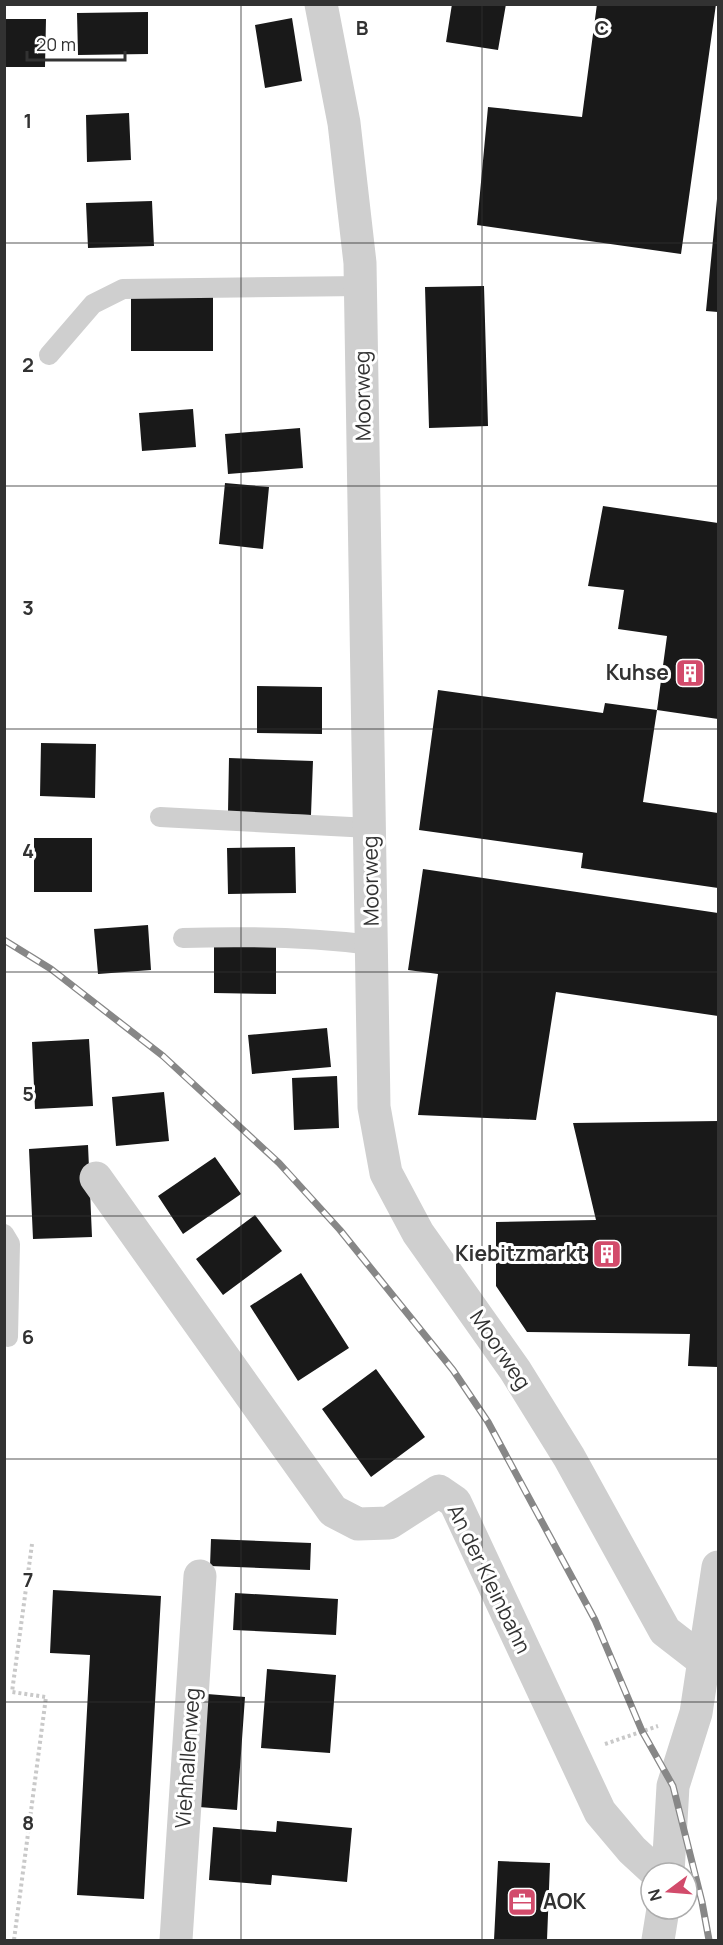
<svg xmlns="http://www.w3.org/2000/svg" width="723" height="1945" font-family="Manrope,sans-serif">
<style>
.building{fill:#191919}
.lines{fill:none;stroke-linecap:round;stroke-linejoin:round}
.path{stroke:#c9c9c9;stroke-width:4;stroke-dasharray:3 3;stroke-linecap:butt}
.service{stroke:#cfcfcf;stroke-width:20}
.minor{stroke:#cfcfcf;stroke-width:33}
.rail-casing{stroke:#878787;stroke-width:7}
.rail{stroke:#fff;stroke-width:4.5;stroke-dasharray:14;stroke-linecap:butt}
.grid{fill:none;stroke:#323232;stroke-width:1.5;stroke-opacity:0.55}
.labels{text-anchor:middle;stroke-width:6;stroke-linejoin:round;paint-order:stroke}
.street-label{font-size:21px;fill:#323232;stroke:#fff}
.poi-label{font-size:21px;font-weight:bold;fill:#323232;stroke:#fff;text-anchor:end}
.grid-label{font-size:20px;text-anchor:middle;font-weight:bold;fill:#323232;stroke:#fff;stroke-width:6;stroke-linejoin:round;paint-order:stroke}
</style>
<rect width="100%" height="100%" fill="#fff"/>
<path class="building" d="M452 4H506L498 50 446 42Z
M597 4H716L681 254 477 225 488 107 582 117Z
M148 12V54L78 55 77 13Z
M292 18 302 81 265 88 255 25Z
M4 19H46L45 67H4Z
M129 113 131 160 87 162 86 115Z
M717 199H718V312L706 311Z
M152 201 154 246 88 248 86 203Z
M484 286 488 426 429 428 425 287Z
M131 296H213V351H131Z
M193 409 196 447 142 451 139 413Z
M300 428 303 468 228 474 225 434Z
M225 483 269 487 263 549 219 544Z
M603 506 718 523V719L657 710 667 636 618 629 624 590 588 586Z
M257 686 322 687V734L257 733Z
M438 690 603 713 605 703 657 710 643 802 718 813V888L581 868 583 853 419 830Z
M41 743 96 744 95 798 40 796Z
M229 758 313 761 311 815 228 813Z
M34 838H92V892H34Z
M295 847 296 893 228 894 227 848Z
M423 869 718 913V1016L556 992 536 1120 418 1115 438 974 408 970Z
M148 925 151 970 98 974 94 929Z
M214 943 276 944V994L214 993Z
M327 1028 331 1067 252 1074 248 1035Z
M89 1039 93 1106 35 1109 32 1042Z
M337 1076 339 1128 294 1130 292 1078Z
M164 1092 169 1141 116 1146 112 1097Z
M718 1121V1367L688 1366 690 1334 527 1332 496 1286V1222L596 1220 573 1123Z
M88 1145 92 1237 33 1239 29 1149Z
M215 1157 241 1194 183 1234 158 1196Z
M255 1215 282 1251 223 1295 196 1259Z
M301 1273 349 1348 298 1381 250 1306Z
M376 1369 425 1437 371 1477 322 1409Z
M211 1539 311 1543 310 1570 210 1566Z
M53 1590 161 1596 144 1899 77 1895 90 1655 50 1653Z
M235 1593 338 1599 336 1635 233 1630Z
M267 1669 336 1675 330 1753 261 1748Z
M207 1694 245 1697 237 1810 199 1807Z
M277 1821 352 1828 347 1882 272 1875 271 1885 209 1880 213 1827 276 1832Z
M498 1861 550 1863 547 1940H494Z"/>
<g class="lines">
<path class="path" d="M605 1744 658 1726
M14 1940 46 1697 12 1692 32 1544"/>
<path class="service" d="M49 355 93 304 123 289 361 286
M160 817 370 828
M183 938C247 936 308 937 372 945
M4 1234 10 1244 8 1337"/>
<path class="minor" d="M321 4 344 123 360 263 374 1107 386 1173 418 1233 515 1370 569 1457 665 1631 705 1662
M96 1178 333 1511 358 1524 389 1523 439 1491 455 1502 600 1812 632 1850 657 1873
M668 1873 673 1786 696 1713 718 1567
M176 1940 200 1576
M658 1940 663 1909"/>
<g class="rail-casing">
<path id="rail" d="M4 940 51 969 163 1056 279 1163 340 1230 453 1370 488 1422 595 1620 642 1731 673 1786 702 1902 709 1940"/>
</g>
<use href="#rail" class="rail"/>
</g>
<path class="grid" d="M241 4V1940M482 4V1940M4 243H718M4 486H718M4 729H718M4 972H718M4 1216H718M4 1459H718M4 1702H718"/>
<defs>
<g id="building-square" transform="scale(1.5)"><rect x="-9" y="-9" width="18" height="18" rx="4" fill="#d24b6b" stroke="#fff"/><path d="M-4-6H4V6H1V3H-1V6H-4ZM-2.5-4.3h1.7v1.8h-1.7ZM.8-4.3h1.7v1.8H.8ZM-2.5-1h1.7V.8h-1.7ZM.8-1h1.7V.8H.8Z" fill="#fff"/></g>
<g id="office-square" transform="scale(1.5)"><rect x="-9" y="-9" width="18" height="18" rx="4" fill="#d24b6b" stroke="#fff"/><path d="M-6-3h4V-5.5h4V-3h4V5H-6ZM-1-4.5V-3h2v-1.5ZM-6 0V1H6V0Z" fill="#fff"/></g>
</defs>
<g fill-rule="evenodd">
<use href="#building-square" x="690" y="673"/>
<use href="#building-square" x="607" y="1254"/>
<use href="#office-square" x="522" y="1902"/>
</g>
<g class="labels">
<g class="street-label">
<text transform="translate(363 396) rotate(-91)" y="7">Moorweg</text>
<text transform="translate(371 881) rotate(-91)" y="7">Moorweg</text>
<text transform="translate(500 1350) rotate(56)" y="7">Moorweg</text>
<text transform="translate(489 1579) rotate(64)" y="7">An der Kleinbahn</text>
<text transform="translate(188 1758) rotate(-86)" y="7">Viehhallenweg</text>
</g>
<g class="poi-label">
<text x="669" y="680">Kuhse</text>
<text x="586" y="1261">Kiebitzmarkt</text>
<text x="543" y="1909" text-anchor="start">AOK</text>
</g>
</g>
<g class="grid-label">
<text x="362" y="35">B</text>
<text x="602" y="35">C</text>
<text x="28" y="128">1</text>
<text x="28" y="372">2</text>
<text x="28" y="615">3</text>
<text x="28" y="858">4</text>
<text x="28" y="1101">5</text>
<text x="28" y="1344">6</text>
<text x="28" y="1587">7</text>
<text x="28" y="1830">8</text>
</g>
<rect width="723" height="1945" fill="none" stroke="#323232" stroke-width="12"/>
<g transform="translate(669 1891) rotate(254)"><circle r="28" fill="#ffffff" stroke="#adadad" stroke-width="1.5"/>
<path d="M0-4.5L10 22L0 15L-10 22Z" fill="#d24b6b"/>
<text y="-9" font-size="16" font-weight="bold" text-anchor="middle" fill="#323232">N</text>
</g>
<path d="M27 51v9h98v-9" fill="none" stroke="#323232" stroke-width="3"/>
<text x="36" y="51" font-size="18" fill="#323232" stroke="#ffffff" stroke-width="4.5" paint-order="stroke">20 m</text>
</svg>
